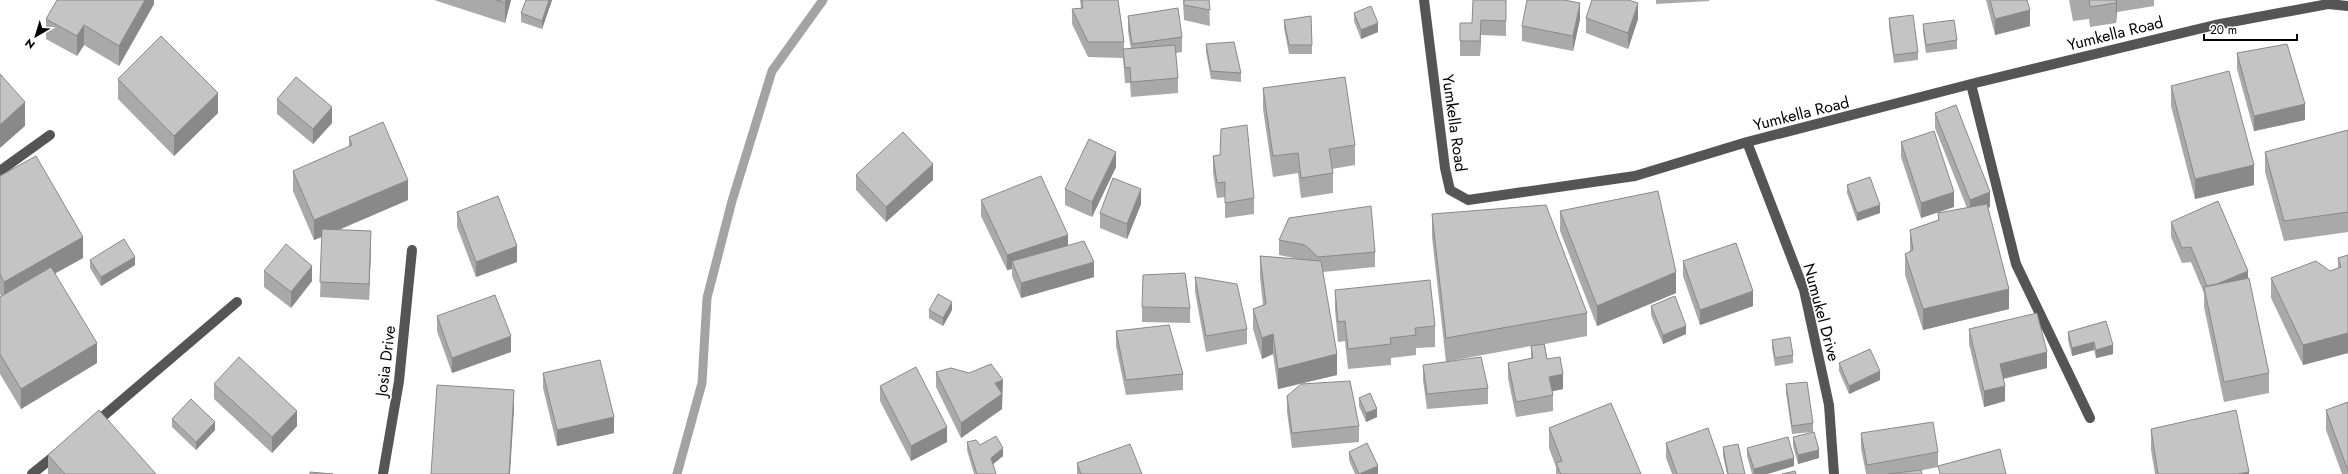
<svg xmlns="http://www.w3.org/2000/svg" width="2348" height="474" font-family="Jost,sans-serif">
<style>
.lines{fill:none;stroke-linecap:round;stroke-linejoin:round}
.stream{stroke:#a3a3a3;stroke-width:9}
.minor{stroke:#555;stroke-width:10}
.wall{fill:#a9a9a9}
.shaded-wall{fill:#898989}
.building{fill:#c4c4c4;stroke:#898989}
.labels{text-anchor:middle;stroke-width:3.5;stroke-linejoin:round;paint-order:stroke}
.street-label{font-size:16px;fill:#000;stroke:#fff}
</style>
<rect width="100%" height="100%" fill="#fff"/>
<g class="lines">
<path class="stream" d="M677 474 702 383 707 298 732 201 772 71 823 0"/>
<path class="minor" d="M1424 0 1445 168 1450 190 1468 200 1635 176 1747 142 1971 84 2215 25 2328 4 2348 6
M1971 84 2016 264 2090 418
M1747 142 1804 290 1829 405 1834 474
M0 171 50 135
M94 424 237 302
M32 474 58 453
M383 474 399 381 412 250"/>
</g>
<path class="wall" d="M154 0V4L119 66 84 45 77 56 46 39V19Z
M434 0H511L505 23Z
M526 0H552L542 29 521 22V13Z
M1080 0H1118L1124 42V49H1131L1128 31V16L1182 37V52L1176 53 1178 78V93L1131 97 1130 83H1125L1123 58 1088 57 1072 24V9L1081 8Z
M1183 0H1209L1210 26 1184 20Z
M1506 0V36L1481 35 1480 56H1460V23H1472Z
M1656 0H1709V1L1656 4Z
M1986 0H2027L2030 26 1995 35Z
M2069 0H2154V6L2117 12 2116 23 2090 27 2089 19 2073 21Z
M1354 13 1378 32 1361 39 1354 21Z
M1586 18 1638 19 1628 49 1586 33Z
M1889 18 1918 52V60L1894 63 1889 27Z
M1580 19 1573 51 1522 41V26Z
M1284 20 1312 45V54H1289L1284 28Z
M1923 24 1957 40V49L1926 53 1923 32Z
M1206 44 1241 73V82L1211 79 1206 52Z
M2237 53 2305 120 2254 131 2237 69Z
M118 79 218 113 174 156 118 99Z
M2171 86 2254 185 2195 199 2171 106Z
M1263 88 1355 145V165L1332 169 1333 173V193L1301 198 1298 173 1273 177 1263 109Z
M277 99 332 123 313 144 277 114Z
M1935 113 1990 207 1988 208 2009 309 1923 330 1905 275V254L1910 251V230L1938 220V213L1967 208 1935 128Z
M2348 130V232L2284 241 2265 172V152Z
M349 137 408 200 339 230 371 246 369 300 320 297 322 237 314 240 293 191V171L349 147Z
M1901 142 1954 207 1921 218 1901 157Z
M1213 156 1254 198V214L1225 218V197L1217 198 1213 172Z
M1116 167 1092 217 1065 205V189Z
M856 175 933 180 886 222 856 190Z
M0 176 83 258 55 273 97 363 21 409 0 374V297L1 296 0 294Z
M1847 185 1880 213 1857 221 1847 193Z
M981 200 1068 246 1094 277 1021 298 1012 276V269L1007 270 981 216Z
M1141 204 1127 239 1100 228V213Z
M1560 211 1676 293 1597 326 1560 231Z
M457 212 517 262 476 277 457 227Z
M1432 214 1587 313V336L1545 344 1547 359 1563 389 1552 391 1553 395V411L1516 417 1508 378V363L1531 359V346L1450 361 1488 388V404L1427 409 1423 380V365L1446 362 1432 237Z
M2171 222 2248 278 2269 373V393L2224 402 2204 307V293L2191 262 2182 263 2171 237Z
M1279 240 1375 252V267L1323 272 1337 375 1278 389 1273 354 1262 359 1253 329V309L1263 305 1260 277V256L1298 259 1279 255Z
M2348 255V353L2303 365 2271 298V278L2330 271 2338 268V258Z
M90 260 135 265 101 286 90 268Z
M1683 261 1753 306 1700 325 1683 276Z
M264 271 312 281 291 308 264 287Z
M1195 277 1247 329V344L1206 352 1195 292Z
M1335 290 1435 326V347L1416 348V355L1391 358V365L1348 369 1345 341 1338 342 1335 310Z
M1651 306 1686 334 1663 344 1651 315Z
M1142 307 1190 308V323L1142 322Z
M929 310H952L943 326 929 318Z
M437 316 511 352 452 373 437 331Z
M2106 321 2113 354 2096 358 2094 350 2072 356 2068 340V332Z
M1969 329 2047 368 2004 379 2005 401 1984 407 1969 344Z
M1116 331 1183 374V390L1126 395 1116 346Z
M1772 340 1793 355V363L1775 366 1772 348Z
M1839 363 1880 380 1849 394 1839 371Z
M936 372 1003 396H1002V409L961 438 936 387Z
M543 373 614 433 557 446 543 388Z
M214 384 297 426 272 453 214 399Z
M1786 384 1813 423V432L1792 434 1786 393Z
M880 386 947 442 911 461 880 401Z
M1287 396 1359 426V442L1292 448 1287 412Z
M1359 398 1377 417 1366 422 1359 406Z
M2348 402V474H2342L2326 430V410Z
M172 419 215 430 196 450 172 427Z
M1549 428 1641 474H1556V467L1549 448Z
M2151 429 2249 474H2155L2151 450Z
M1861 433 1938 452V467L1918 471 1922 474H1866L1861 448Z
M1793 437 1819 458 1798 464 1793 446Z
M967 442 980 445 1003 456 993 464 996 474H974L967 450Z
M1666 443 1724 474H1672L1666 458Z
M1723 447 1745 474H1727L1723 456Z
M1747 448 1794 466 1767 474H1752L1747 456Z
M1349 452 1378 474H1355L1349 460Z
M48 455 156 474H48Z
M1077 463 1142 474H1077Z"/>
<path class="shaded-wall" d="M145 0H154V4L119 66V46Z
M506 0H511L505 23V3Z
M549 0H552L542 29V21Z
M2116 0H2117V12L2116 23Z
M1580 3V19L1573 51V36Z
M1638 3V19L1628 49V33Z
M2030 10V26L1995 35V19Z
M1481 20V35L1480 56V41Z
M1378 23V32L1361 39V30Z
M84 25V45L77 56V36Z
M218 93V113L174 156V136Z
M25 102V126L0 148V125Z
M2305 104V120L2254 131V116Z
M332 107V123L313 144V129Z
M1116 152V167L1092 217V202Z
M933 164V180L886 222V207Z
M2254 165V185L2195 199V179Z
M408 180V200L314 240V220Z
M1141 189V204L1127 239V224Z
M1954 192V207L1921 218V203Z
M1990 192V207L1970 215V200Z
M1880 205V213L1857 221V213Z
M371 231V246L369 300V284Z
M1068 235V251L1012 261V269L1007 270V255Z
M83 237V258L4 302V282Z
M517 246V262L476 277V262Z
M135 257V265L101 286V277Z
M1094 262V277L1021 298V283Z
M312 266V281L291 308V292Z
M2248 271V286L2208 288Z
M1676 272V293L1597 326V306Z
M2009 289V309L1923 330V309Z
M1753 291V306L1700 325V310Z
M952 302V310L943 326V318Z
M1686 326V334L1663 344V335Z
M2348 333V353L2303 365V345Z
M1273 334V354L1262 359V338Z
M511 336V352L452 373V358Z
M2094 342V350L2072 356V348Z
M97 343V363L21 409V389Z
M2113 345V354L2096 358V350Z
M2047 352V368L2000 379V364Z
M1337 354V375L1278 389V369Z
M1880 371V380L1849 394V386Z
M1563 374V389L1549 392V377Z
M1003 380 1002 409 961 438V423L995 383Z
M2005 386V401L1984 407V391Z
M514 390V410L510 474H509Z
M1377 409V417L1366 422V413Z
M297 411V426L272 453V437Z
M614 417V433L557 446V430Z
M215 422V430L196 450V442Z
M947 427V442L911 461V446Z
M1003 448V456L991 466V458Z
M1819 450V458L1798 464V455Z
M1794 458V466L1767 474H1754V469Z
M1378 466V474H1359Z
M2249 472V474H2237Z"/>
<path class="building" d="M57 0H145L119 46 84 25 77 36 46 19Z
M496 0H506L505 3Z
M526 0H549L542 21 521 13Z
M1082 0H1118L1124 42H1088L1072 9 1083 8Z
M1184 0H1209L1210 10 1184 5Z
M1473 0H1506V21L1481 20 1480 41H1460V23H1472Z
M1527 0H1564L1580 3 1573 36 1522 26Z
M1592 0H1628L1638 3 1628 33 1586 18Z
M1990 0H2027L2030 10 1995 19Z
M2089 0H2116V3L2090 7Z
M1371 6 1378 23 1361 30 1354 13Z
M1178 8 1182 37 1132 44 1128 16Z
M1913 15 1918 52 1894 55 1889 18Z
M1311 16 1312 45H1289L1284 20Z
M1954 20 1957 40 1926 45 1923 24Z
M161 36 218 93 174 136 118 79Z
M1234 42 1241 73 1211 71 1206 44Z
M2287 44 2305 104 2254 116 2237 53Z
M1175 45 1178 78 1131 82 1130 67 1125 68 1123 49Z
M2229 71 2254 165 2195 179 2171 86Z
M0 74 25 102 0 125Z
M296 77 332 107 313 129 277 99Z
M1345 77 1355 145 1329 149 1333 173 1301 178 1298 153 1273 156 1263 88Z
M1956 105 1990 192 1970 200 1935 113Z
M383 122 408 180 314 220 293 171 352 145 349 137Z
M1247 125 1254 198 1225 203V182L1217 183 1213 156 1220 155 1221 129Z
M2348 130V212L2284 221 2265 152Z
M1934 131 1954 192 1921 203 1901 142Z
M903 132 933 164 886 207 856 175Z
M1089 139 1116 152 1092 202 1065 189Z
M36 156 83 237 4 282 0 274V176Z
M1041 176 1068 235 1007 255 981 200Z
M1870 177 1880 205 1857 213 1847 185Z
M1113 178 1141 189 1127 224 1100 213Z
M1658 191 1676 272 1597 306 1560 211Z
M498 196 517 246 476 262 457 212Z
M2218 201 2248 271 2217 284 2207 286 2191 247 2182 248 2171 222Z
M1987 204 2009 289 1923 309 1905 254 1913 250 1910 230 1939 220 1938 213Z
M1546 205 1587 313 1446 338 1432 214Z
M1371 206 1375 252 1318 257 1305 245 1279 240 1289 218Z
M322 229 371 231 369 284 320 282Z
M124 239 135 257 101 277 90 260Z
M1084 241 1094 262 1021 283 1012 261Z
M1736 243 1753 291 1700 310 1683 261Z
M286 244 312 266 291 292 264 271Z
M2348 255V333L2303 345 2271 278 2316 261 2330 271 2341 267 2338 258Z
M1260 256 1321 261 1337 354 1278 369 1273 334 1262 338 1253 309 1266 304Z
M51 267 97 343 21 389 0 354V297Z
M1185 273 1190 308 1142 307 1143 275Z
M1195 277 1237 284 1247 329 1206 336Z
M2249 278 2269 373 2224 382 2204 287Z
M1430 280 1435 326 1415 328 1416 335 1390 338 1391 344 1348 349 1345 321 1338 322 1335 290Z
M938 294 952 302 943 318 929 310Z
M495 295 511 336 452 358 437 316Z
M1675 296 1686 326 1663 335 1651 306Z
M2037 313 2047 352 2000 364 2005 386 1984 391 1969 329Z
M2106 321 2113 345 2096 350 2094 342 2072 348 2068 332Z
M1169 325 1183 374 1126 380 1116 331Z
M1790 337 1793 355 1775 358 1772 340Z
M1544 344 1547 359 1560 357 1563 374 1549 377 1553 395 1516 402 1508 363 1533 358 1531 346Z
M1870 349 1880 371 1849 386 1839 363Z
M239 357 297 411 272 437 214 384Z
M1481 357 1488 388 1427 394 1423 365Z
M600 360 614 417 557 430 543 373Z
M991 364 1003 380 995 383 1002 394 961 423 936 372 951 368 969 373Z
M916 367 947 427 911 446 880 386Z
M1350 381 1359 426 1292 433 1287 396 1301 384Z
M1807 382 1813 423 1792 426 1786 384Z
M437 385 514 390 509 474H431Z
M1370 393 1377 409 1366 413 1359 398Z
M191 399 215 422 196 442 172 419Z
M2348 402V471L2326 410Z
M1611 403 1641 474H1561L1556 463 1562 461 1549 428Z
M99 410 156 474H65L48 455Z
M2236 410 2249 472 2237 474H2158L2151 429Z
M1933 422 1938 452 1867 465 1861 433Z
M1708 428 1724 474H1677L1666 443Z
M1814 432 1819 450 1798 455 1793 437Z
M996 436 1003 448 991 458 996 474H977L967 442 976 440 980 445Z
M1788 437 1794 458 1754 469 1747 448Z
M1367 443 1378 466 1359 474 1349 452Z
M1130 444 1142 474H1081L1077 463Z
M1738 444 1745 474H1728L1723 447Z
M2000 449 2006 474H1940L1938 466Z
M1921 470 1922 474H1888Z
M1795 471 1796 474H1782Z
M310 472 333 474H310Z"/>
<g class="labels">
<g class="street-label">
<text transform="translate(2115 33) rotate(-14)" y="6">Yumkella Road</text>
<text transform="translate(1801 113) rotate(-14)" y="6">Yumkella Road</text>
<text transform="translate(1455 123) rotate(82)" y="6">Yumkella Road</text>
<text transform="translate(1822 312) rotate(75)" y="6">Numukel Drive</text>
<text transform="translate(385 361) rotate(-83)" y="6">Josia Drive</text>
</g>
</g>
<g transform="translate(36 36) rotate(218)" stroke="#ffffff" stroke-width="3" paint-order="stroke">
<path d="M0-3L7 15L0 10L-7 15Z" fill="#000000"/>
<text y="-6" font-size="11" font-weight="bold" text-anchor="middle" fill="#000000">N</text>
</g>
<path d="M2204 34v6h93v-6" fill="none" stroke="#000000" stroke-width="2"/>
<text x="2210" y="34" font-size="12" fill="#000000" stroke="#ffffff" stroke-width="3" paint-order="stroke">20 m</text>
</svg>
